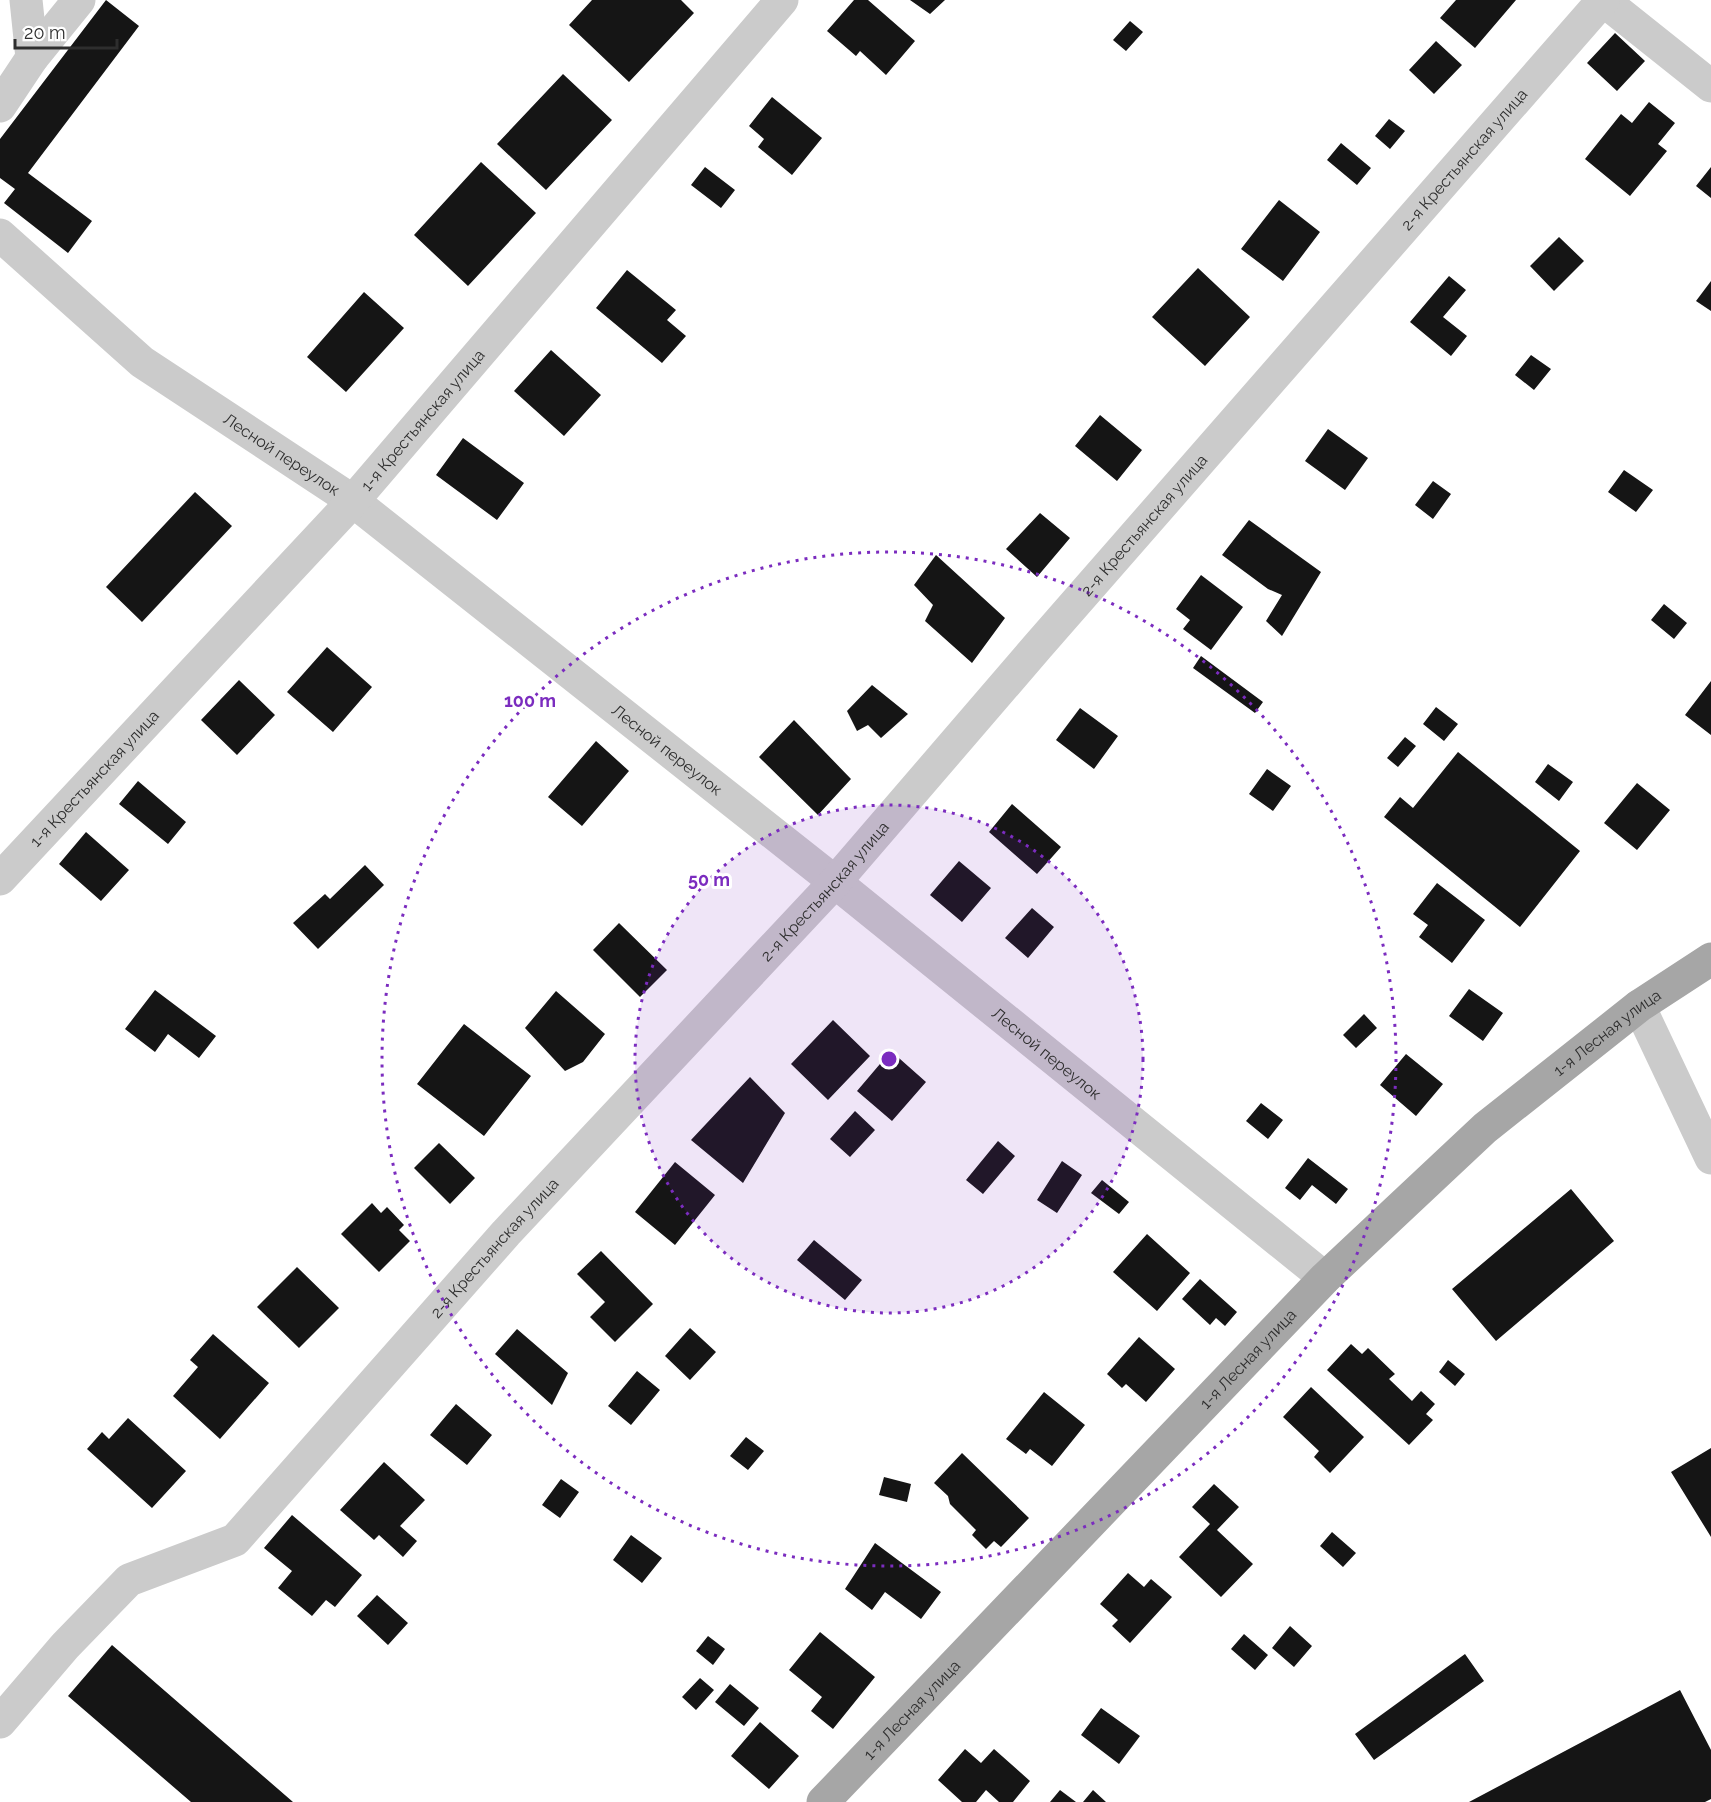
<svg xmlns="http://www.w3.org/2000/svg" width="1711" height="1802" font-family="Raleway,sans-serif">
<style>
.building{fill:#151515}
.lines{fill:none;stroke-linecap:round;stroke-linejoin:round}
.minor{stroke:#cbcbcb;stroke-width:33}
.major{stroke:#a6a6a6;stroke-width:33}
.ring{fill:none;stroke:#7b2cbf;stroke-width:3;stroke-dasharray:3 6}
.labels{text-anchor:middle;stroke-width:6;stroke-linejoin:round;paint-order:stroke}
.street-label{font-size:16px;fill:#2e2e2e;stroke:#fff}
.centre{fill:#7b2cbf;stroke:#fff;stroke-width:3}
.ring-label{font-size:18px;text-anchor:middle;font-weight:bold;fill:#7b2cbf;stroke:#fff;stroke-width:6;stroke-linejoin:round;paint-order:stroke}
</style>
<rect width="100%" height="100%" fill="#fff"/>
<path class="building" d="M106 0 139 26 28 173 92 221 68 253 4 203 15 189 0 178V139Z
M592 0H681L694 13 629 82 569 25Z
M854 0H868L915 41 886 75 860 51 856 56 827 31Z
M910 0H945L930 14Z
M1456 0H1516L1475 48 1440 18Z
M1130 21 1143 32 1126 51 1113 40Z
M1615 33 1645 61 1617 91 1587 63Z
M1436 41 1462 65 1434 94 1409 70Z
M563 74 612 120 546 190 497 144Z
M772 97 822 138 792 175 758 147 764 139 749 126Z
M1649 102 1675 123 1658 144 1667 151 1630 196 1585 159 1621 114 1632 123Z
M1389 119 1405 131 1390 149 1375 136Z
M1341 143 1371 168 1357 185 1327 160Z
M481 162 536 213 468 286 414 235Z
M705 167 735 190 721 208 691 185Z
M1711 167V198L1696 186Z
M1279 200 1320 232 1283 281 1241 249Z
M1559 237 1584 261 1554 291 1530 266Z
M1198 268 1250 317 1205 366 1152 317Z
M627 270 676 310 667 320 686 336 662 363 596 308Z
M1449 276 1466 290 1443 317 1467 336 1451 356 1410 322Z
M1711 281V311L1696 301Z
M364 292 404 328 346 392 307 357Z
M551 350 601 395 564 436 514 391Z
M1531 355 1551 369 1534 390 1515 375Z
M1100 415 1142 450 1117 481 1075 446Z
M1328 429 1368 458 1345 490 1305 461Z
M463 438 524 483 497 520 436 475Z
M1624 470 1653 490 1636 512 1608 492Z
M1433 481 1451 494 1433 519 1415 505Z
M195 492 232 526 142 622 106 587Z
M1040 513 1070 538 1037 577 1006 549Z
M1249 520 1321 572 1282 636 1266 621 1282 595 1268 589 1222 555Z
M936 555 1005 618 972 663 925 621 933 605 914 585Z
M1201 575 1243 607 1211 650 1183 629 1190 620 1176 609Z
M1664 604 1687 623 1674 639 1651 620Z
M327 647 372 687 333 732 287 692Z
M1201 656 1263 702 1255 713 1193 668Z
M239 680 275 715 237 755 201 720Z
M1711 681V735L1685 715Z
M872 685 908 714 881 738 868 725 857 731 847 711Z
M1436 707 1458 724 1444 741 1423 724Z
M1080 708 1118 736 1094 769 1056 740Z
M794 720 851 779 818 815 759 757Z
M1405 737 1416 746 1398 767 1387 758Z
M596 741 629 771 582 826 548 797Z
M1458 752 1580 851 1520 927 1384 817 1400 797 1413 808Z
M1548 764 1573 782 1559 801 1535 782Z
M1267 769 1291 786 1273 811 1249 794Z
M138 781 186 822 168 844 119 804Z
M1637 783 1670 810 1637 850 1604 823Z
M1012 804 1061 847 1037 874 989 832Z
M86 832 129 870 101 901 59 864Z
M959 861 991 888 962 922 930 895Z
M365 865 384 885 318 949 293 923 325 894 330 899Z
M1437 883 1485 920 1452 963 1419 937 1428 925 1413 914Z
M1032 908 1054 927 1028 958 1005 938Z
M619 923 667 970 640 997 593 950Z
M1469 989 1503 1013 1483 1041 1449 1016Z
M155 990 216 1036 199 1058 168 1034 155 1052 125 1029Z
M556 991 605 1034 583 1062 565 1071 525 1028Z
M1364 1014 1377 1028 1356 1048 1343 1035Z
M833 1020 870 1056 828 1100 791 1064Z
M464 1024 531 1076 484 1136 417 1084Z
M891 1051 926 1082 892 1121 857 1091Z
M1406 1054 1443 1084 1416 1116 1380 1085Z
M750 1077 785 1113 743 1183 691 1140Z
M1261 1103 1283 1120 1268 1139 1246 1121Z
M855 1111 875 1130 850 1157 830 1139Z
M998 1141 1015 1156 983 1194 966 1180Z
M439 1143 475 1178 450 1204 414 1168Z
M1308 1158 1348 1189 1336 1204 1312 1185 1300 1200 1285 1188Z
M1062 1161 1082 1175 1057 1213 1037 1200Z
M675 1162 715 1195 675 1245 635 1212Z
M1102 1180 1129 1202 1119 1214 1091 1193Z
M1571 1189 1614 1241 1496 1341 1452 1289Z
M372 1203 381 1213 387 1207 404 1225 399 1230 410 1241 379 1272 341 1234Z
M1147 1234 1190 1273 1157 1311 1113 1272Z
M814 1240 862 1280 845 1300 797 1260Z
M601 1251 653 1304 615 1342 590 1317 605 1302 577 1274Z
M297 1267 339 1308 299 1348 257 1307Z
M1200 1279 1237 1312 1225 1326 1216 1318 1210 1325 1182 1299Z
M690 1328 716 1352 690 1380 665 1356Z
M517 1329 568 1373 552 1405 495 1354Z
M213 1334 269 1383 220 1439 173 1396 198 1367 190 1360Z
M1139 1337 1175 1369 1146 1402 1126 1384 1122 1388 1107 1374Z
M1351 1344 1362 1354 1368 1348 1395 1374 1389 1379 1412 1401 1421 1391 1435 1404 1426 1414 1433 1420 1409 1445 1327 1370Z
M1448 1360 1465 1374 1455 1386 1439 1372Z
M637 1371 660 1390 631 1425 608 1406Z
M1311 1387 1364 1437 1330 1473 1314 1457 1319 1451 1283 1417Z
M1044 1392 1085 1425 1052 1466 1030 1449 1026 1454 1006 1439Z
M456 1404 492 1435 467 1465 430 1435Z
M128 1418 186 1471 152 1508 87 1449 102 1432 109 1439Z
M746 1437 764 1451 748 1470 730 1456Z
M1711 1448V1537L1671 1472Z
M962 1453 1029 1518 1001 1547 994 1541 986 1549 972 1535 976 1530 950 1504 948 1496 934 1483Z
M384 1462 425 1500 400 1526 417 1541 403 1557 379 1535 374 1540 340 1510Z
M884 1477 911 1484 907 1502 879 1495Z
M561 1479 579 1492 560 1518 542 1505Z
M1214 1484 1239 1507 1217 1530 1253 1564 1221 1597 1179 1557 1210 1524 1192 1507Z
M292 1515 362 1575 335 1607 326 1600 312 1616 278 1588 292 1571 264 1548Z
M1332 1532 1356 1553 1343 1567 1320 1546Z
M631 1535 662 1558 642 1583 613 1560Z
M875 1543 941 1592 921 1619 885 1592 872 1610 845 1589Z
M1128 1573 1144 1587 1151 1579 1172 1597 1130 1643 1112 1626 1118 1620 1100 1604Z
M377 1595 408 1623 388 1645 357 1616Z
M1290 1626 1312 1646 1294 1667 1272 1648Z
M820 1632 875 1677 833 1729 811 1711 822 1697 789 1670Z
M1244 1634 1268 1655 1255 1670 1231 1649Z
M708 1636 725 1649 713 1665 696 1651Z
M112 1645 293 1802H191L68 1696Z
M1465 1654 1484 1681 1374 1760 1355 1734Z
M700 1678 714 1690 696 1710 682 1697Z
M730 1684 759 1708 744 1726 715 1702Z
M1680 1690 1711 1750V1799L1705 1802H1469Z
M1101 1708 1140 1736 1119 1764 1081 1735Z
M760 1722 799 1756 769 1789 731 1756Z
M965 1749 981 1763 994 1749 1030 1781 1013 1802H999L986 1790 976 1802H962L938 1780Z
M1060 1790 1076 1802H1050Z
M1093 1790 1106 1802H1083Z"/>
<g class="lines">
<g class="minor">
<path d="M26 0 32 58"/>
<path d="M1603 0 1711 86"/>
<path d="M0 106 32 58 79 0"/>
<path id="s1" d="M0 235 142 362 353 501 835 882 1325 1278"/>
<path id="s2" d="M0 879 353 501 782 0"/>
<path d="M1639 1006 1711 1158"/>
<path id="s3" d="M0 1722 65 1646 129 1580 235 1540 506 1233 835 882 1038 646 1603 0"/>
</g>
<path class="major" id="s4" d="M823 1802 1325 1278 1485 1128 1639 1006 1711 959"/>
</g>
<circle cx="889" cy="1059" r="254" fill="#7b2cbf" fill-opacity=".12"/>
<g class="ring">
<circle cx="889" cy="1059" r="254"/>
<circle cx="889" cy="1059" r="507"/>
</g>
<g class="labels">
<g class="street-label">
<text dy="6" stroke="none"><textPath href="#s3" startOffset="2154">2-я Крестьянская улица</textPath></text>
<text dy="6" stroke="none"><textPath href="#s2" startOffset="624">1-я Крестьянская улица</textPath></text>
<text dy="6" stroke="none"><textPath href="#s1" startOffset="358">Лесной переулок</textPath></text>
<text dy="6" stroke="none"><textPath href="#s3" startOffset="1668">2-я Крестьянская улица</textPath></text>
<text dy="6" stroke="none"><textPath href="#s1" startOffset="844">Лесной переулок</textPath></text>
<text dy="6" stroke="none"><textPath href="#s2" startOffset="138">1-я Крестьянская улица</textPath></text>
<text dy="6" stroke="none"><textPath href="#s3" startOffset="1182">2-я Крестьянская улица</textPath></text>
<text dy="6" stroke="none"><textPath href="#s4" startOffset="1100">1-я Лесная улица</textPath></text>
<text dy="6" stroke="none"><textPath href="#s1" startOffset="1330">Лесной переулок</textPath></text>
<text dy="6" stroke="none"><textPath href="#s3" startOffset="696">2-я Крестьянская улица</textPath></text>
<text dy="6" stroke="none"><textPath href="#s4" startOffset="614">1-я Лесная улица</textPath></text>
<text dy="6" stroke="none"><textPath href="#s4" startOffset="128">1-я Лесная улица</textPath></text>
</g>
</g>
<circle cx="889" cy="1059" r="9" class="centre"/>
<g class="ring-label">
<text x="530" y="707">100 m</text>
<text x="709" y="886">50 m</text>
</g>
<path d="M15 39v9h102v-9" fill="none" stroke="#2e2e2e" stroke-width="3"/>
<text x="24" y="39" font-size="18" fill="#2e2e2e" stroke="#ffffff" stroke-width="4.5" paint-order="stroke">20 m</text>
</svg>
